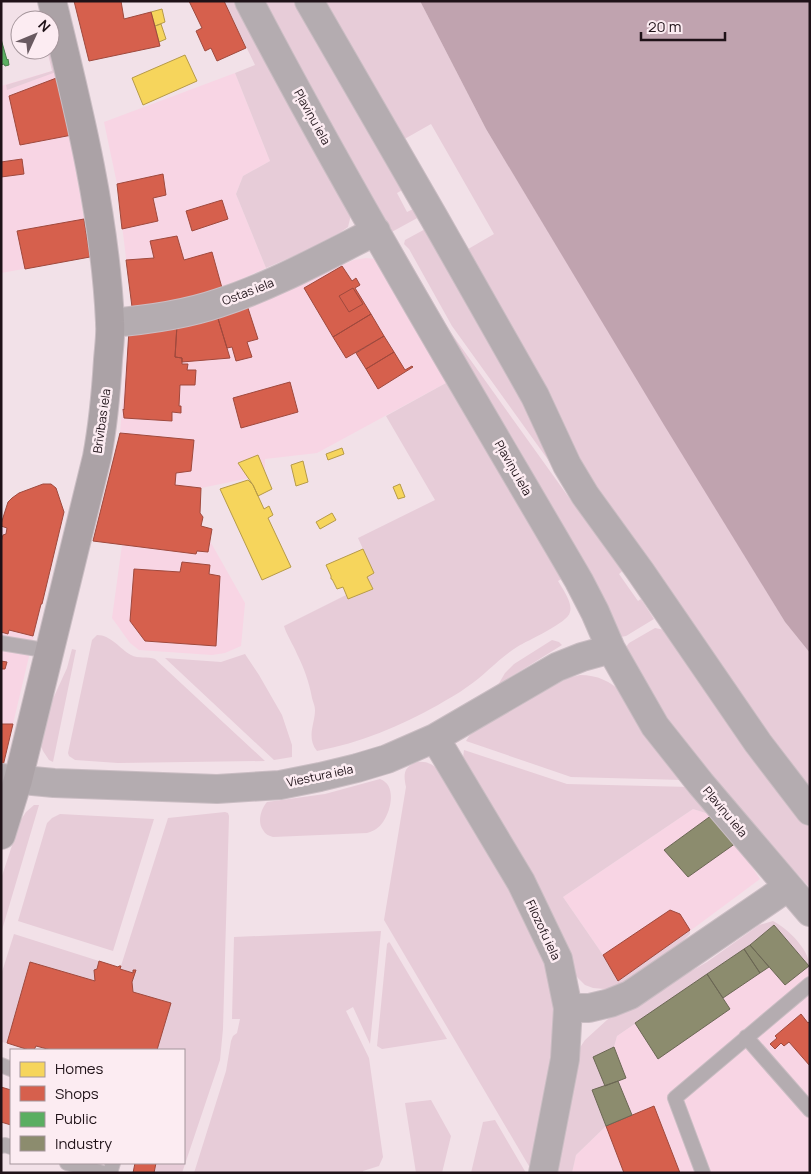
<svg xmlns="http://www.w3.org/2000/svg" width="811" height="1174" font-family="Manrope,sans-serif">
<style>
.built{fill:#f8d5e4}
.green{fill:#e7ccd8}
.water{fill:#c0a3af}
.homes{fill:#f6d55c;stroke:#b69a48}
.shops{fill:#d6604d;stroke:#9f493d}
.public{fill:#5aae61;stroke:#487f4b}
.industry{fill:#8c8c6e;stroke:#6b6754}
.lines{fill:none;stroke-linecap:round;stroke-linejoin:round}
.lane-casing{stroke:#cabdc3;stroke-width:16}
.street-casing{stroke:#cabdc3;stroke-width:30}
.secondary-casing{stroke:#cabdc3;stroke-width:30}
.lane{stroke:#b4acb0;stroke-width:14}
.street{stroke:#b4acb0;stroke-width:28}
.secondary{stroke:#aba2a6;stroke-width:28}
.labels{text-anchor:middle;stroke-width:5;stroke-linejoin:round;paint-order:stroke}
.street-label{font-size:12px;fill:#1f1218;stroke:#fcecf2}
</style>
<rect width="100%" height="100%" fill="#f2e1e8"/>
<path class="built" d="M55 70 59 77 72 144 90 257 1 273V86Z
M235 73 270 161 243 176 236 194 266 268 222 288 173 302 132 307 117 184 104 122Z
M366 258 375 259 455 378 317 453 265 459V475L201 488 200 513 203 517 201 526 212 529 210 541 245 603 241 646 225 653 212 655 139 650 130 643 112 618 122 545 93 541 120 433 129 330 266 298 354 260Z
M43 484H51L56 488 62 508 64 509 3 766H1V528L3 527 1 526V524L10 500 19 493Z
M693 809 712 815 736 843 760 879 694 928 618 981 603 955 563 897Z
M774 925 810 967V1173H572L576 1155 606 1126 592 1090 593 1057 614 1047 617 1036 750 945Z"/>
<path class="green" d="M224 1H242L351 212 350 219 348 227 341 232 310 249 266 268 236 194 243 176 270 161 235 73 255 65Z
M258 1H300L406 188 397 193 407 212 417 207 421 216 388 234Z
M321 1H420L486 129 785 622 810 653V795L581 470 463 252 494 234 431 124 401 141Z
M47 50H50L56 72 7 90 6 85 52 71Z
M429 227 520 390 569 489 452 326 409 249 404 244 405 240Z
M403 250 449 330 575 506H582L626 568 619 574 638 601 641 599 654 619 626 636 621 637 617 634 398 253Z
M455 378 568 575 558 581C562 588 573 603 570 612 568 623 528 640 517 647 499 658 485 675 467 687 458 694 447 699 438 705 400 726 360 743 317 751 306 737 315 724 315 710 315 706 313 702 312 698 309 682 304 668 297 654 293 644 287 636 284 626L346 595 348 599 373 589 367 577 374 573 358 538 435 500 386 416Z
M655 628 665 630 764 769 810 826V888L688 754 656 711 626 647 629 643Z
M97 635C111 635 120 649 131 655 138 659 148 656 155 659L265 761 118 763 75 760 69 756 68 753 92 640Z
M552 640 559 642 562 645 498 685 505 673 514 664Z
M72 649 76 650 53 762 49 760 43 751 39 741 47 712 67 668Z
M245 654 259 675 282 715 292 745V757L274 760 165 658 221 662Z
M580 675C597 675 611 681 623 694L683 780 571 777 466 741 469 736 475 730 568 678Z
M464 750 567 784 690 787 712 815 693 809 563 897 603 955 618 981 690 930V934L675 949 642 974 613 988 605 989 593 988 585 985 573 973 464 767 463 758Z
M417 762C427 761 432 764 439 770L523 911 543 959 555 994 559 1019 533 1173 384 920 406 787C403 773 404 767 417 762Z
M380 779C397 785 391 811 383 822 379 828 374 831 367 833L273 837C269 836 265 834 263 830 257 822 261 809 267 802L325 794Z
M34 805H39L2 930 1 931V879L20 821 26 812Z
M225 812 228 813 229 816 223 1029 220 1060 182 1173H154L156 1163H184V1050H157L171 1003 133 992 132 982 135 971 133 970V973L120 969 168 818Z
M60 814 154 819 113 951 18 921 47 823 52 818Z
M773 921C787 928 810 950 809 966L774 925 750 945 617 1036 614 1047 594 1057 605 1086 592 1091 606 1126 576 1155 572 1173H551L579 1049 585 1040 608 1019 707 962 759 925Z
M381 931 370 1044 353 1007 346 1011 369 1058 383 1157 379 1166 363 1171V1173H194L226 1071 231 1041 233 1036 237 1033 240 1019H232L234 937Z
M14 934 99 961 97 969 94 970 95 981 30 962 7 1043 1 1042V975Z
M389 942 390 943 447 1039 382 1049 377 1046 387 944Z
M431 1100 451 1136 442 1173H416L405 1103Z
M495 1120 526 1173H471L483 1122Z"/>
<path class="water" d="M420 1H810V653L785 622 664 425 486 129Z"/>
<path class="homes" d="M162 9 165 22 155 26 151 12Z
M161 24 166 39 159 42 155 26Z
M185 55 197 81 143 105 132 78Z
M342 448 344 454 328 460 326 454Z
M258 455 272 489 258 496 253 485 238 463Z
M303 461 308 482 296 486 291 465Z
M248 480 253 485 264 509 269 506 273 515 268 518 291 567 262 580 220 489Z
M400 484 405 497 398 499 393 487Z
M332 513 336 520 320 529 316 522Z
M363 549 374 573 367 577 373 589 348 599 343 587 337 589 332 579H331V576L326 565Z"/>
<path class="shops" d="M74 1H121L124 19 151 12 160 46 89 61Z
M189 1H224L246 48 217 61 211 48 205 51 196 31 202 28Z
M59 77 72 135 20 145 9 96Z
M22 159 24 174 1 177V162Z
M163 174 166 195 153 198 158 221 122 229 117 184Z
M222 200 228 219 192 231 186 211Z
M84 219 90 257 25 269 17 231Z
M177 236 184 260 212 252 222 288 173 302 132 307 126 260 154 258 150 241Z
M342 266 352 281 356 278 360 285 355 288 371 314 333 337 304 288Z
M353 288 363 304 349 312 339 296Z
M246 302 258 339 247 342 252 357 236 361 232 347 227 348 216 312Z
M216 312 230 358 182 362V358L175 357 177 325Z
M371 314 384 336 346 358 333 337Z
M177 325 175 357 182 358V364H188L187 370H196L195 385H180L179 406H181V413L172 412V421L124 418 123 409 124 410 129 330Z
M384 336 394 352 366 369 356 353Z
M394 352 405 370 412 366 413 367 378 389 366 369Z
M290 382 298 412 241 428 233 398Z
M120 433 194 440 191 471 176 473 175 485 201 488 200 513 203 517 201 526 212 529 208 552 197 551 196 554 93 541Z
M43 484H51L56 488 64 512 42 604H41L33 636 9 630 8 634 1 632V542L3 535 6 534 7 528 1 526V524L8 502 12 498 19 493Z
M182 562 210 565 209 574 220 576 216 646 145 641 130 621 134 569 180 572Z
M1 661 7 662 5 669H1Z
M1 724H13L3 766H1Z
M670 910 680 914 690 930 618 981 603 955Z
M99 961 118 967 119 966H121L120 969 133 973V970H136L132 982 133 992 171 1003 157 1050H51L36 1046 34 1050H29L7 1043 30 962 95 981 94 970 97 969Z
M801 1014 808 1023 810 1021V1066L789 1042 784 1046 781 1043 775 1049 770 1044 777 1038 775 1036Z
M1 1087 11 1090V1125L1 1122Z
M654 1106 680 1173H624L606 1126Z
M135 1163H156L154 1173H133Z"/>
<path class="public" d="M1 39 7 60 8 59 9 65 5 66 4 64 1 65Z"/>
<path class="industry" d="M712 815 736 843 688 877 664 850Z
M774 925 809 966 785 985 750 945Z
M750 945 769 967 760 973 744 949Z
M744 949 760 973 723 998 707 974Z
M707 974 730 1009 658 1059 635 1023Z
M614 1047 626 1078 605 1086 593 1057Z
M618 1081 632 1115 606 1126 592 1090Z"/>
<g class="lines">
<g class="lane-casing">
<path id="lane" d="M1 643 50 651
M746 1037 810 1110
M1 1065 11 1069
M1 1146 5 1145 11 1147
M67 1163 103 1173
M110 1173 113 1163
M703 1173 675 1098 810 984"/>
</g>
<g class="street-casing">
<path id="street" d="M249 1C352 198 467 389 579 581L595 612 611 649 655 726 701 784 810 912
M309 1 433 216 535 396 567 465 585 495 640 571 758 743 810 811
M110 323C147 320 184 315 219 303 274 285 324 257 376 231
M435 738 521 882 558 959 568 1008 565 1059 543 1173
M1 778 54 783 217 789 280 785 320 777 357 768 387 759 435 738 557 667 582 657 611 649
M568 1008H589L610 1003 630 995 788 887"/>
</g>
<g class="secondary-casing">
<path id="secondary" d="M1 835 18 780 97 457C103 425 106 393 108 360 109 347 111 334 110 322 105 213 78 107 52 1"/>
</g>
<use href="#lane" class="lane"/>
<use href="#street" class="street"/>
<use href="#secondary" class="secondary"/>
</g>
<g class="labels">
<g class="street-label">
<text transform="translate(312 117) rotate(61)" y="4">Pļaviņu iela</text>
<text transform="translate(248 292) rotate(-21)" y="4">Ostas iela</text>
<text transform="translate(102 421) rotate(-82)" y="4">Brīvības iela</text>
<text transform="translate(513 468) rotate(60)" y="4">Pļaviņu iela</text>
<text transform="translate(320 776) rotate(-12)" y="4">Viestura iela</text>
<text transform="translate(725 812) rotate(50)" y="4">Pļaviņu iela</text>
<text transform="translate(543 930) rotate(65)" y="4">Filozofu iela</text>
</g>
</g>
<rect width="811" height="1174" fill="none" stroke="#1f1218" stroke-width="5"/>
<rect x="10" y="1049" width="175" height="115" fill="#fcecf2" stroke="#a4959b"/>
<rect x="20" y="1062" width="25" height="15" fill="#f6d55c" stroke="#a4959b"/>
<text x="55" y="1074" font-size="15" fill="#1f1218">Homes</text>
<rect x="20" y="1086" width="25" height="15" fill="#d6604d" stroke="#a4959b"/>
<text x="55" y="1099" font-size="15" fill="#1f1218">Shops</text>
<rect x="20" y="1112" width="25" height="15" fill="#5aae61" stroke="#a4959b"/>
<text x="55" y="1124" font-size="15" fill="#1f1218">Public</text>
<rect x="20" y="1136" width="25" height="15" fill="#8c8c6e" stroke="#a4959b"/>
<text x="55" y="1149" font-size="15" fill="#1f1218">Industry</text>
<g transform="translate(35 35) rotate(46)"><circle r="24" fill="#fcecf2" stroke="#a4959b"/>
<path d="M0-4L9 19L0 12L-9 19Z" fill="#695a61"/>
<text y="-8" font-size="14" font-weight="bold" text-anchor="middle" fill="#1f1218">N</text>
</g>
<path d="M641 32v8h84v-8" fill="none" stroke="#1f1218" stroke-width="2.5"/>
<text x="648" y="32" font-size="15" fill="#1f1218" stroke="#fcecf2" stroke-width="4" paint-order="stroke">20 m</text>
</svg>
